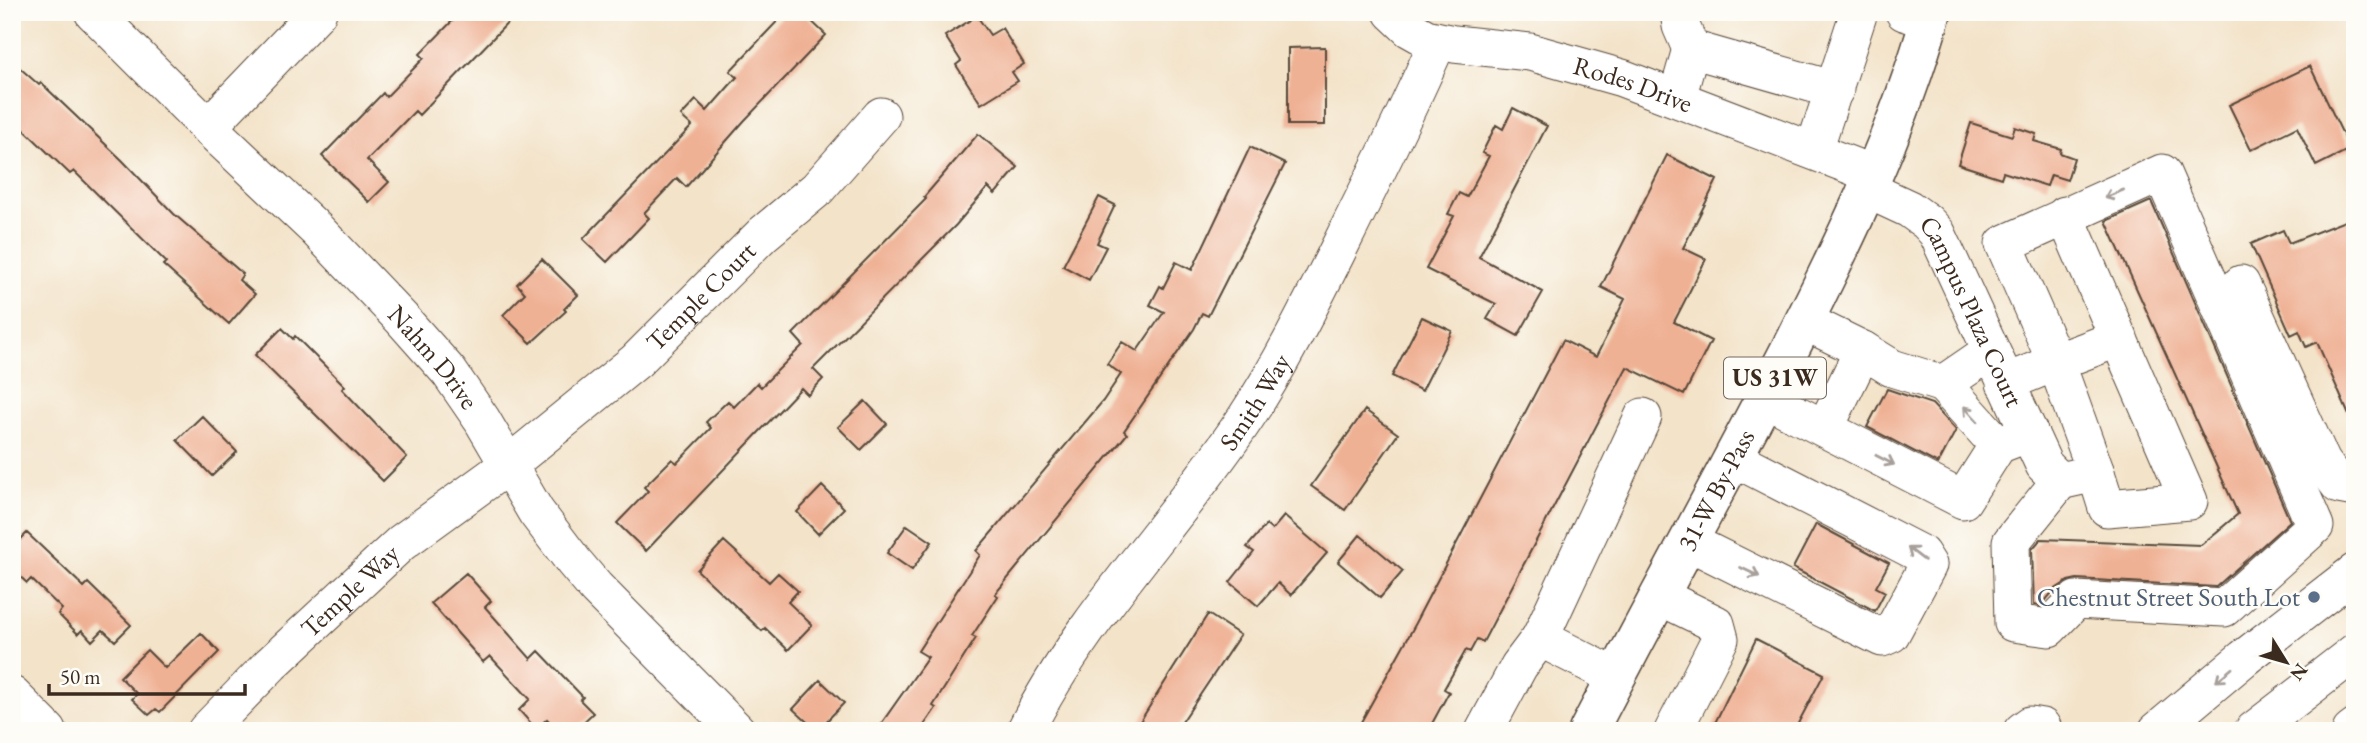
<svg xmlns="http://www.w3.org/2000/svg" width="2367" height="743" font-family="'EB Garamond',serif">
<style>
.building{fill:#efb194}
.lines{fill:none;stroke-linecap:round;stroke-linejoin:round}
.minor-casing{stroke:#574638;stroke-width:39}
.major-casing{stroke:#574638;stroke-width:41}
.minor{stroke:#fff;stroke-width:37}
.major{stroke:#fff;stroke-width:38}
.oneway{stroke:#a79f9a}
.service-dot{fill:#5c6f8a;stroke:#fdfcf7;stroke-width:2.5}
.labels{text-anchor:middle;stroke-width:5;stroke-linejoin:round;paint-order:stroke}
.shield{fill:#fdfcf7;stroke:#75695f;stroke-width:2}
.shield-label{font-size:24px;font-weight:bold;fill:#3b2a1e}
.street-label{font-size:26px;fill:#3b2a1e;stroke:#fdfcf7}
.service-label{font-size:26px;fill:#4e5e75;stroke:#fdfcf7;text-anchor:end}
</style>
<rect width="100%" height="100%" fill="#fdfcf7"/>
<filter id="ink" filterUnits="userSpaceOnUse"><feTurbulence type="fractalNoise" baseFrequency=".0143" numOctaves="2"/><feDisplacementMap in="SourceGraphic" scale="14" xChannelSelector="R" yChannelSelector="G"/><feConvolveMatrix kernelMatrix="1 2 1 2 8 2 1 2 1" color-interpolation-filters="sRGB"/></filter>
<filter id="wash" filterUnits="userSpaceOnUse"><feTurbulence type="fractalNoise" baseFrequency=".00686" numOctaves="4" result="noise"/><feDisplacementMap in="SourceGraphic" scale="28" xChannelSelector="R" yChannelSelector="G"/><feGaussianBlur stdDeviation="1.57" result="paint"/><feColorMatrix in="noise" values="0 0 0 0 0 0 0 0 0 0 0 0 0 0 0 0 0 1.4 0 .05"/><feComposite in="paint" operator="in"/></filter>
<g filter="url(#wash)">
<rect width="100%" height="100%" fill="#f3e3c9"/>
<g id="blocks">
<path class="building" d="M461 12H518L419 115 415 111 367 160 389 182 369 202 322 156 383 93 386 97 424 58 420 54Z
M786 12H802L826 35 744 121 686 187 677 178 644 213 649 218 607 262 583 239 692 126 681 116 696 100 707 111 737 77 730 71Z
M977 16 990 35 1002 28 1024 64 1012 72 1018 81 981 104 956 65 961 61 945 36Z
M1325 47V125H1288V48Z
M12 61 39 85 41 83 122 160 174 214 243 274 239 280 255 294 229 324 163 265 166 262 74 171 70 174 12 118Z
M2310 66 2350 149 2316 166 2297 127 2251 150 2229 105Z
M1513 108 1547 126 1479 257 1543 292 1518 336 1487 319 1496 304 1426 269 1454 216 1448 214 1459 193 1467 197 1489 156 1482 153 1496 125 1503 129Z
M1971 123 2012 136 2015 127 2036 134 2034 141 2061 149 2060 153 2074 158 2067 180 2051 175 2047 186 2003 172 2001 178 1958 164Z
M978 134 1018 167 995 194 988 187 956 225 813 369 823 379 808 395 801 388 646 551 617 523 648 491 644 487 672 459 677 463 711 428 706 422 728 401 734 407 757 383 761 387 803 345 793 334 926 199 924 197Z
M1250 147 1285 164 1208 316 1202 313 1194 329 1124 431 1127 434 995 594 998 596 972 636 976 638 933 706 936 708 920 731H876L928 657 918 651 980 555 976 551 1103 401 1121 374 1107 364 1122 342 1137 351 1164 312 1150 305 1160 286 1163 288 1176 262 1192 270Z
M1667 155 1717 180 1683 248 1706 259 1674 322 1711 341 1684 395 1627 367 1483 642 1477 639 1470 652 1466 650 1444 689 1449 692 1428 731H1356L1416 623H1415L1563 340 1596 357 1625 299 1601 287Z
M1099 197 1115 205 1097 243 1106 247 1089 280 1063 266Z
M2151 201 2290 521 2216 587 2077 579 2068 581 2054 590 2041 606 2034 605 2032 549 2041 539 2201 545 2238 514 2106 221Z
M2355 217V429L2317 342 2306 347 2299 331 2291 335 2251 244 2283 230 2289 243Z
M542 259 578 295 564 309 566 311 531 343 503 315 525 293 517 284Z
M1422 317 1452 331 1422 391 1392 376Z
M282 328 293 339 295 336 345 386 342 389 407 457 383 481 255 355Z
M1887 389 1932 404 1956 430 1938 464 1867 427Z
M865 401 887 424 861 450 838 427Z
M1365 410 1398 434 1345 510 1311 486Z
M202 416 237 452 212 476 177 440Z
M822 486 844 508 818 534 797 512Z
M1284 516 1327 553 1291 595 1278 583 1258 606 1230 582 1254 552 1247 547 1266 525 1272 530Z
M1816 524 1889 563 1876 587 1885 592 1875 611 1793 568Z
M907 525 932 542 912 570 887 553Z
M27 533 84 587 88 583 131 625 115 641 103 630 92 641 82 630 78 634 58 614 62 609 31 579 27 583 12 569V548Z
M1360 535 1403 571 1380 598 1338 562Z
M724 541 769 582 778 573 798 591 788 602 812 625 788 650 765 628 762 631 697 570Z
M466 573 491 601 485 607 531 659 539 651 583 697 580 700 593 713 574 731H558L547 719 536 729 519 710 530 699 490 656 483 662 431 603Z
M1208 614 1240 635 1176 731H1134Z
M201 633 219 652 160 712 156 709 149 715 132 699 137 694 120 677 147 650 165 668Z
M1756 639 1824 674 1794 731H1711Z
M820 680 844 703 817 731 793 709Z"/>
</g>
</g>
<g filter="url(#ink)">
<use href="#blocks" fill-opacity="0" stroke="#574638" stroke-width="2"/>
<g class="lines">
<g class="minor-casing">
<g id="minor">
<path id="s1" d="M93 12 208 127 316 229 402 319 449 372 482 420 536 512 574 562 596 588 737 731"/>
<path id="s2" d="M1392 12 1410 29 1426 38 1454 44 1530 52 1622 78 1873 174"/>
<path d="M1679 12 1681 26 1691 49"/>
<path d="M1904 12 1930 20"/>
<path d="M1677 98 1691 49 1835 90"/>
<path d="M208 127 318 12"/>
<path d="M1814 150 1859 12"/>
<path id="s3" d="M1866 189 1909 209 1927 222 1937 233 2044 465 2060 481 2096 473 2056 362 2005 383"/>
<path d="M2065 215 2189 501 2107 508 2096 473"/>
<path d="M2241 284 2322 462 2339 485 2355 488"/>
<path d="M1804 321 1863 350"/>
<path d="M1943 384 1998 445"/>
<path d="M1765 398 1963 500 1998 445 2029 433"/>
<path d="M1825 428 1863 350 1892 368 1943 384 1991 351"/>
<path d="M2060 481 2011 542 2013 623 2049 628 2076 600 2224 608 2315 526 2162 173 2004 244 2056 362 2119 338"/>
<path d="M1689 542 1882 638 1891 634 1928 565 1921 554 1734 458"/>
<path d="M1659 596 1716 624 1720 639 1673 731"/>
<path d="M1540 638 1643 417"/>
<path d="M12 695 48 731"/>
<path id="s4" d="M206 731 271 664 401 543 507 466 636 361 763 234 817 189 881 116"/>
<path id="s5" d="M1025 731C1083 616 1174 525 1245 419 1282 363 1312 302 1342 242 1375 176 1408 110 1438 41"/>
<path d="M1484 731 1519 666 1540 638 1616 677"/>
<path d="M2022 731 2030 725 2042 727 2044 731"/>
<path d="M2157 731 2244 658 2355 572"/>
<path d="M2253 731 2355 652"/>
<path d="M2351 731 2355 728"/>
</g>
</g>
<g class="major-casing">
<g id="major">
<path id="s6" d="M1588 731C1653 605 1722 481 1787 355 1843 245 1899 131 1932 12"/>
</g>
</g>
<use href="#minor" class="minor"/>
<use href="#major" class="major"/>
</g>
<defs><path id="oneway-shaft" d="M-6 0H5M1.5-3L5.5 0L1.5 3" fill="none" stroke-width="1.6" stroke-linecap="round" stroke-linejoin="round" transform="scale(1.75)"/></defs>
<g class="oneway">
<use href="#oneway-shaft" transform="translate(2114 194) rotate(157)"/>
<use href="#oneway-shaft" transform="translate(1971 414) rotate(-132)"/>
<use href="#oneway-shaft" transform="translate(1885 460) rotate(27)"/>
<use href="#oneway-shaft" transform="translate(1916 554) rotate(-143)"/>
<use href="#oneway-shaft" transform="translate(1750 572) rotate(26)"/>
<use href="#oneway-shaft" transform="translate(2224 675) rotate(140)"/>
</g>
</g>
<circle class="service-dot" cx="2314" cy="597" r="7"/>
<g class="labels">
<rect class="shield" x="1724" y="357.5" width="102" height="41" rx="5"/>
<g class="shield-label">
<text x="1775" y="386">US 31W</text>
</g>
<g class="street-label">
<text dy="9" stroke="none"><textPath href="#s2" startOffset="256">Rodes Drive</textPath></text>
<text dy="9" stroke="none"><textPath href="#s4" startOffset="660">Temple Court</textPath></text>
<text dy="9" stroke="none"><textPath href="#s3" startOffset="170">Campus Plaza Court</textPath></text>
<text dy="9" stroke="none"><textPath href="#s1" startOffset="485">Nahm Drive</textPath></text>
<text dy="9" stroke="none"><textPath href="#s5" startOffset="402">Smith Way</textPath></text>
<text dy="9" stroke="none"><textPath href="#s6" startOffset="273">31-W By-Pass</textPath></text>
<text dy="9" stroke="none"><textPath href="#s4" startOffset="201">Temple Way</textPath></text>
</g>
<g class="service-label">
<text x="2300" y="606">Chestnut Street South Lot</text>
</g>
</g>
<rect width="2367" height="743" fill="none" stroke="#fdfcf7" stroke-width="42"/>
<g transform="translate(2286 662) rotate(127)" stroke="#fdfcf7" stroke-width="5" paint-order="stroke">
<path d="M0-5L12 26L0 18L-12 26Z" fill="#3b2a1e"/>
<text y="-10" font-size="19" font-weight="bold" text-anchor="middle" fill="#3b2a1e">N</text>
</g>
<path d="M49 684v10h196v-10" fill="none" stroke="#3b2a1e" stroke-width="3.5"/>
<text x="60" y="684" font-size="21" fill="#3b2a1e" stroke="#fdfcf7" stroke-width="5" paint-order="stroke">50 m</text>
</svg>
